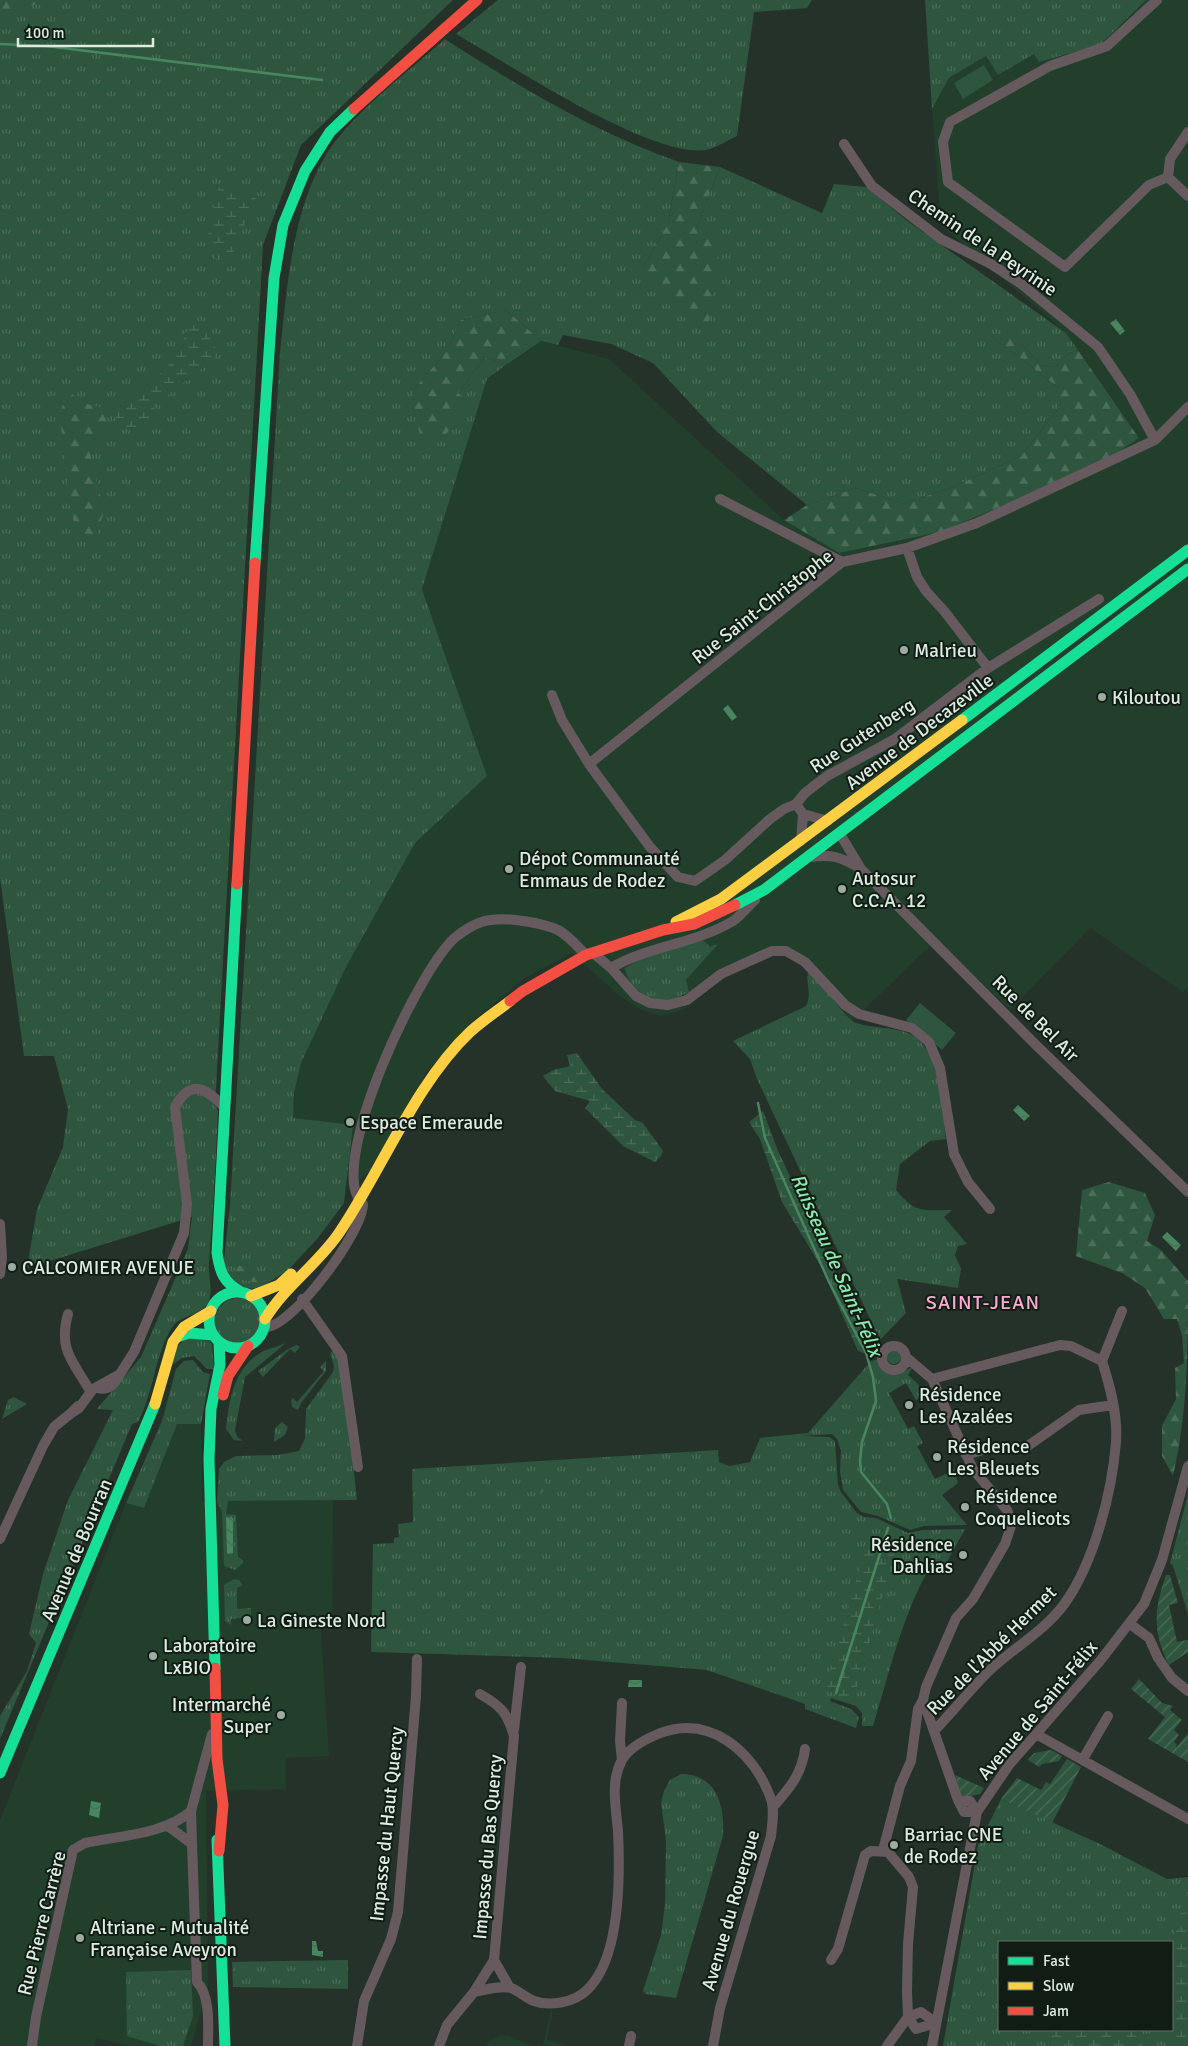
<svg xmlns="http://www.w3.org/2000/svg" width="1188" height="2046" font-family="Signika,sans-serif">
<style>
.built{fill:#223f2c}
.grass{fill:url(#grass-tufts);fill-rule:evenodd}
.forest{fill:url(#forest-firs)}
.wetland{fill:url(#wetland-marsh)}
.garden{fill:url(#garden-furrows)}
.pitch{fill:#2e553d}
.water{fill:url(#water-waves)}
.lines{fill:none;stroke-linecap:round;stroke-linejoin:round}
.stream{stroke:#488660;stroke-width:2.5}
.street{stroke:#665a5f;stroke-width:10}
.fast{stroke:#16e098;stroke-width:11}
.slow{stroke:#ffcf43;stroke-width:11}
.jam{stroke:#f24e42;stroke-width:11}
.poi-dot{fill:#9daba1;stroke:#111c15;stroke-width:2}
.labels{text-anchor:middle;stroke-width:4;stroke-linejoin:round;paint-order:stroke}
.street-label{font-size:19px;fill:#ddece1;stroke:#111c15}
.poi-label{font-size:19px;fill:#ddece1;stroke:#111c15;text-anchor:start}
.water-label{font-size:20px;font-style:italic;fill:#8be9ae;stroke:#111c15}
.neighbourhood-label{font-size:20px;letter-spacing:1px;fill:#faacd0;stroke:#111c15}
</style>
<defs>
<pattern id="grass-tufts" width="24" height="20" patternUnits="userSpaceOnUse" patternTransform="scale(1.25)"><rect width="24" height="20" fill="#2e553d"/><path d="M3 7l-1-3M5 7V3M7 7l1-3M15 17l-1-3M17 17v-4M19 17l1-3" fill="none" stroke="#4c6e59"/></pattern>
<pattern id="forest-firs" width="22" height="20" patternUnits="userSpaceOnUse" patternTransform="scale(1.25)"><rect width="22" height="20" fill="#2e553d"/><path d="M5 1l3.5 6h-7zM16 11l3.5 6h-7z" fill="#4c6e59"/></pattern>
<pattern id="wetland-marsh" width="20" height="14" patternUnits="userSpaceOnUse" patternTransform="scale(1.25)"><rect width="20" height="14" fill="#2e553d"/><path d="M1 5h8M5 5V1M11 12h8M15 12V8" fill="none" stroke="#4c6e59"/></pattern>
<pattern id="garden-furrows" width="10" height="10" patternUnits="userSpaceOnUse" patternTransform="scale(1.25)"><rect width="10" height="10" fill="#2e553d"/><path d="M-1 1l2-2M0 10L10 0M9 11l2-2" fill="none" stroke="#4c6e59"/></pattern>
<pattern id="water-waves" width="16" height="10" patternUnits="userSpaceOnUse" patternTransform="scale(1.25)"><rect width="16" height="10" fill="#488660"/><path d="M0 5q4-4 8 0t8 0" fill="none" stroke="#466d55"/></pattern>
</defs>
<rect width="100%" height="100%" fill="#253229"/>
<path class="built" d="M1146 0H1188V987L1183 992 1090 928 1010 1010 937 939 852 1021 809 969 793 956 774 954 728 975 683 1010 661 1016 641 1010 621 997 572 953 523 979 467 1026 428 1070 368 1173 348 1190 349 1154 353 1126 293 1118 294 1093 301 1063 346 967 415 843 487 776 422 589 487 379 541 341 609 359 784 520 839 553 1118 452 1139 437 1066 333 941 225 932 109 949 78 986 56 998 75 1034 54 1072 51 1101 44Z
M177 1424H201L202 1501 333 1500 332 1619 320 1620 329 1756 286 1758V1789L206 1791 208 1987 191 2046H128L97 2038 94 2046H0V1820L126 1503 144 1508Z
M551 2009H553L547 2040 568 2046H543Z
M499 2036H508L533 2046H486L489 2041Z"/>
<path class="grass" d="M0 0H453L301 145 263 245 215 1105 218 1111C216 1162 213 1212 209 1263 208 1274 212 1286 210 1297 207 1316 182 1314 173 1326 154 1355 154 1393 138 1422L132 1424 0 1739V1716L27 1671 36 1643 29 1634 43 1574 68 1500 113 1410 97 1409 141 1357 188 1249 192 1217 27 1268 37 1209 63 1147 68 1109 54 1056H24L0 878Z
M498 0H812L807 8 754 12 737 136C728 140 716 148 706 150 650 158 509 64 456 34Z
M925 0H1146L1101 44 1039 62 1034 54 998 75 986 56 949 78 932 109Z
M445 39C519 87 595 132 679 162L668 223 643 268 696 229 720 167 822 213 834 184 866 187 906 220 1066 333 1078 350 1066 355 1057 367 1041 365 1022 344 995 339 1059 388V408L1021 456 953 487 903 504 856 488 807 505 717 432 653 363 611 344 563 335 558 345 541 341 506 310 461 320 446 352 414 389 458 393 485 357 506 365 487 379 422 589 487 776 415 843 346 967 301 1063 294 1093 293 1118 353 1125 344 1203 318 1238 287 1271 258 1289 245 1288 233 1283 223 1268 230 1205 280 352C287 287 292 210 327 153 354 112 408 72 445 39Z
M702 939 710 947 718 944 686 980 689 992C684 994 679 997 674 999 653 1005 628 989 625 968L639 960Z
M809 969C817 978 846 1018 854 1022 871 1029 893 1026 910 1034 941 1049 942 1109 946 1139L930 1141 900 1164 896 1190C916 1214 922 1210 952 1210L944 1217 967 1244 958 1246 955 1255 961 1269 958 1288 897 1279 906 1313 880 1340 757 1079 750 1059 733 1041 806 1006C813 993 804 982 809 969Z
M215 1321a23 23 0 1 1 46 0a23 23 0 1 1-46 0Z
M187 1337 210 1341 212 1345 214 1369H207L194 1356 182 1358 172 1365 177 1347Z
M286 1343 245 1377 235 1430 237 1437 243 1441 234 1440 226 1429C229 1400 234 1369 260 1353 268 1348 278 1347 286 1343Z
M297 1345 300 1347 295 1353 290 1349 263 1377 258 1371 288 1349Z
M335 1347 341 1355 357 1500 228 1501 226 1514 236 1515 238 1557 243 1560V1563L235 1570 224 1566 222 1512 217 1501 219 1469 224 1462 236 1456 277 1455 299 1451 305 1438 306 1409 333 1372 334 1366 330 1354Z
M887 1357a7 7 0 1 1 14 0a7 7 0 1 1-14 0Z
M879 1359 886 1371 899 1373 913 1367 908 1375 918 1384 925 1399 921 1401 919 1399 916 1400 906 1383 889 1393 908 1429 914 1426 923 1443 917 1446 935 1479 954 1470 958 1483 942 1495 967 1525 924 1526 910 1530 878 1516 861 1512 843 1490 840 1471 841 1451 837 1439 832 1434 803 1436 829 1437 835 1441 838 1485 841 1492 857 1513 864 1517 876 1518 908 1533 923 1530 965 1529 942 1571 931 1565C902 1615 890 1671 873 1726H862V1713L856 1706 831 1698 830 1701 851 1709 859 1717 856 1728 805 1709V1704L707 1670 562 1658 371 1652 373 1544 394 1543V1538L399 1537 398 1524 413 1522 412 1469 718 1450 719 1462 730 1466 750 1462 760 1438 808 1433 871 1361Z
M193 1360 203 1372 210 1374 201 1424H177L144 1508 126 1503 162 1421 176 1369 184 1361Z
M326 1361V1371L301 1403 298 1410 292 1407 291 1400 293 1398 297 1402 324 1371 320 1367Z
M14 1397 27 1404 2 1419 8 1400Z
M282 1422 288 1427 285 1435 274 1442 275 1428Z
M1188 1494V1614L1173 1566 1170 1563Z
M234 1579 239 1580 243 1585 237 1588V1609L251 1608V1617L231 1619V1625L225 1621 224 1585Z
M681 1774C717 1774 725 1806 723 1836L676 1998 646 1994 643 1991 661 1935 665 1904 666 1841 661 1803 664 1791 670 1780Z
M1001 1799 1102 1845 1167 1879 1188 1877V2046H943L978 1846ZM999 1942H1172V2030H999Z
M348 1960V1989L233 1987 232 1962Z
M191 1970 193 2016 183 2046H160L127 2036 126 1972Z"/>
<path class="forest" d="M0 0H63L0 11Z
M679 162 720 167 696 229 721 240 708 330 643 268 668 223Z
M506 310 541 341 506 365 485 357 458 393 468 401 446 435H420L412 402 414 389 446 352 461 320Z
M1000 331 1022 344 1041 365 1057 367 1066 355 1078 350 1139 438 1118 452 1007 504 939 532 839 553 784 520 807 505 856 488 903 504 953 487 1021 456 1059 408V388L995 339Z
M72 394 84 403 103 408 110 428 87 441 104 511 94 544 76 540 59 412Z
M1109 1182 1145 1193 1155 1215 1147 1241 1161 1250 1188 1281C1188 1347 1188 1413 1173 1476L1162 1456V1426L1176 1399 1175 1368 1184 1363 1182 1336 1177 1319H1164L1145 1288 1122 1273 1076 1256 1082 1190Z
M238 1265 263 1276 261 1283C257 1283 234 1278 231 1276Z
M539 1478 545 1480 547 1487 540 1494 532 1490 531 1485Z"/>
<path class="wetland" d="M220 184 256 198 231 258 216 260 207 230Z
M200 321 215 347 214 360 156 404 145 428 134 430 114 426 120 402C144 387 167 374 180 347 184 339 186 331 191 323Z
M577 1053 602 1089 635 1120 643 1123 663 1151 661 1156 655 1162 623 1146 585 1108 590 1101 555 1091 543 1076 553 1070 570 1066 567 1055Z
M763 1111 778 1151 861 1327 869 1347 866 1354 858 1351 822 1268 782 1202 760 1139 749 1122Z
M879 1537 888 1541 894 1553 854 1698C843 1698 834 1697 827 1688L837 1647 866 1547Z
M1188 1906V2046H1174L1171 2030 1172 1966 1176 1918Z
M1054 2030H1141L1142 2046H1048Z"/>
<path class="garden" d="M1166 1575H1170L1178 1603 1169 1605 1177 1642 1188 1640V1652L1169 1665C1152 1631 1154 1610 1166 1575Z
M1139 1679 1162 1703 1173 1706 1170 1710 1182 1720 1174 1730 1179 1735 1174 1742 1177 1745 1176 1748 1188 1733V1762L1148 1739 1165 1717 1131 1689Z
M1051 1750 1062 1756 1059 1761 1042 1764 1039 1767 1028 1760 1034 1753Z
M1067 1759 1081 1767 1052 1823 1001 1799 1017 1778 1041 1790 1046 1782 1050 1784Z
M955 1775 984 1788 980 1794 966 1797 960 1794Z"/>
<path class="pitch" d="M984 65 993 80 963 99 954 83Z
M920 1003 956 1033 942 1050 906 1020Z
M205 1056 208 1080H183L186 1060Z"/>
<path class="water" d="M1116 319 1125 331 1120 335 1110 323Z
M728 705 737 717 732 721 723 709Z
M1018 1105 1030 1116 1024 1121 1013 1110Z
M1167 1232 1181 1245 1176 1251 1162 1237Z
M226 1517 233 1518V1553L227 1554Z
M629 1680H642V1687H628Z
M91 1801 101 1803 99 1818 89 1815Z
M312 1941H316L318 1951H323V1957L312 1955Z"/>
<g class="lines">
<path class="stream" d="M0 44 46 46 322 80
M758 1103 765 1138 829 1282 866 1353 873 1377 876 1401 862 1442 860 1461 861 1472 887 1504 891 1518
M836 1693 888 1528"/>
<path class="street" d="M1157 0 1107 46 1050 66 950 122 943 142 948 182 1065 267 1149 185 1168 177
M844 144 872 186 941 239 991 264 1020 283 1098 347 1130 394 1155 440
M1168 177 1170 159 1188 132
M1168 177 1188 196
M720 499 842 562
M907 548 917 577 926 591 945 612 988 668
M552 695 562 720 589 764
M796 804 805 793 827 776 895 739 988 668 1099 599
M803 814 796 804 784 809 770 819 725 860 695 881 678 877 650 847 589 764 842 562 907 548 977 523 1155 440 1188 407
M840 834 861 869 1037 1046 1188 1192
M801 841 803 814 828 821
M810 857C833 854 840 857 860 868
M593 953 611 968 636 996 650 1003 668 1005 687 1000 721 974 772 951H786L805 962 845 1005 859 1014 912 1028 929 1042 940 1068 954 1154 968 1182 990 1209
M611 968C648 946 695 944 733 921 741 916 748 906 755 900
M0 1224 2 1258 0 1274
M302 1299 342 1356 358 1467
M68 1314C58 1350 73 1361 90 1391
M265 1327C291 1329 363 1232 363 1204 323 1170 421 963 457 936 466 929 479 921 491 920 507 917 543 923 558 930 569 936 578 947 586 955
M882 1358a12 12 0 1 1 24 0a12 12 0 1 1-24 0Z
M906 1357 932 1379 973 1469 1007 1510 1012 1523 1005 1544 973 1599 956 1618 926 1687 923 1700 958 1800 964 1812H977L970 1801 958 1800
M1102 1361 1122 1311
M120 1374 134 1352 184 1233 187 1204 175 1107C191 1078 206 1088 224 1107
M932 1379 1060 1345 1071 1346 1102 1361C1110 1386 1118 1415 1116 1442 1112 1493 1094 1562 1065 1603 1045 1631 1013 1648 989 1671 970 1690 953 1711 935 1730
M78 1406 70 1414 79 1408 93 1389 120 1374C115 1384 109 1391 97 1388
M966 1455 992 1447 1025 1448 1079 1410 1113 1405
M0 1539 43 1446 54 1427 70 1414
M1130 1624 1149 1638 1158 1658 1172 1678 1188 1691
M480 1694C501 1706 507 1712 514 1736L494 1960 510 1988
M622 1703 620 1741 622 1760
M514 1730 521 1667
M1036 1734 1188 1819
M1083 1759 1108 1716
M773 1807C789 1789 802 1774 805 1749
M191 1811 192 1844
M168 1826 192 1844 197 1982C211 1996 208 2028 208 2046
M883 1850 900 1786 911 1761 918 1709 923 1700
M831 1960 838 1949 865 1855 871 1851 888 1852 909 1877 913 1887 908 1944 907 1991 908 2017 916 2029 936 2023 921 2012 908 2017
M474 1992 494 1960
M32 2046 36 2017 73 1850 85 1843C118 1836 166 1834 191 1811L212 1734
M357 2046 364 2001 391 1939 398 1912 416 1696 417 1659
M439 2046 447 2025 474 1992C485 1990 500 1985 511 1988 519 1991 526 1998 534 2001 550 2007 575 2002 587 1990 621 1958 620 1873 618 1831 616 1807 610 1782 622 1760 629 1748 646 1739 658 1734 710 1713 754 1752 771 1799 775 1810 772 1825 771 1836L720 2008 713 2046
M629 2046 631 2036
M887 2046 908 2017
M932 2046 977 1812 1009 1765 1100 1661 1144 1604 1162 1560 1188 1466"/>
<path class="fast" d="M255 563 274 278 283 225 305 171 330 132 354 109
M962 720 1188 550
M237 884 217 1253C220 1272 223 1282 241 1292
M735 905 764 890 1188 569
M209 1320a28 28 0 1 1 56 0a28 28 0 1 1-56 0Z
M177 1337 189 1333 213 1335
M215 1668 209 1459 211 1409 220 1365 219 1342
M0 1773 155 1404
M217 1840 225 2046"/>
<path class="slow" d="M676 922 721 899 962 720
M251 1296 279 1285 291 1274
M265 1319C285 1286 318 1264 339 1233 382 1170 415 1084 470 1032 482 1021 497 1011 510 1001
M155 1404 173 1342 184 1327 211 1311"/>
<path class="jam" d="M354 109 477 0
M237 884 255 563
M510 1001 523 991 586 955 663 930 694 924 735 905
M223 1395 228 1376 248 1346
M215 1668 217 1759 223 1805 219 1851"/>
</g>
<g class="poi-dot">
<circle cx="904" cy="650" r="5"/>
<circle cx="1102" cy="697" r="5"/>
<circle cx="509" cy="869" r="5"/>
<circle cx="842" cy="889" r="5"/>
<circle cx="350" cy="1122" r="5"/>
<circle cx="12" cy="1267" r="5"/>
<circle cx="909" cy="1405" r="5"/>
<circle cx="937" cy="1457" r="5"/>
<circle cx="965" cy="1507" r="5"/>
<circle cx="963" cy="1555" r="5"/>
<circle cx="247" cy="1620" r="5"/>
<circle cx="153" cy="1656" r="5"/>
<circle cx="281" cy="1715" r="5"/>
<circle cx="894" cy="1845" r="5"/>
<circle cx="80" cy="1938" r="5"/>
</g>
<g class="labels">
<g class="street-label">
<text transform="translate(983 242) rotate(34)" y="7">Chemin de la Peyrinie</text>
<text transform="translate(762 606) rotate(-38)" y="7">Rue Saint-Christophe</text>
<text transform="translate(919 731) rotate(-37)" y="7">Avenue de Decazeville</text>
<text transform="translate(862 735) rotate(-33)" y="7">Rue Gutenberg</text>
<text transform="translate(1036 1018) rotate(45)" y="7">Rue de Bel Air</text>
<text transform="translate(76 1550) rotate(-67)" y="7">Avenue de Bourran</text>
<text transform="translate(991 1650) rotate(-45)" y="7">Rue de l'Abbé Hermet</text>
<text transform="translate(1037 1710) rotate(-50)" y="7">Avenue de Saint-Félix</text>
<text transform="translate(386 1824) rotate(-84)" y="7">Impasse du Haut Quercy</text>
<text transform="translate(487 1847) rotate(-85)" y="7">Impasse du Bas Quercy</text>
<text transform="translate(730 1910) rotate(-74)" y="7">Avenue du Rouergue</text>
<text transform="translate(41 1923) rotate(-76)" y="7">Rue Pierre Carrère</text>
</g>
<g class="poi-label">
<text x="914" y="657">Malrieu</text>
<text x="1112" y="704">Kiloutou</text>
<text x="519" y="865">Dépot Communauté<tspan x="519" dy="22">Emmaus de Rodez</tspan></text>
<text x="852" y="885">Autosur<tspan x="852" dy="22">C.C.A. 12</tspan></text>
<text x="360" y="1129">Espace Emeraude</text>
<text x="22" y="1274">CALCOMIER AVENUE</text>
<text x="919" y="1401">Résidence<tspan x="919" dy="22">Les Azalées</tspan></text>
<text x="947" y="1453">Résidence<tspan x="947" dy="22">Les Bleuets</tspan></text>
<text x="975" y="1503">Résidence<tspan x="975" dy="22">Coquelicots</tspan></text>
<text x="953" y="1551" text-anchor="end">Résidence<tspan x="953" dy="22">Dahlias</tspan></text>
<text x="257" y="1627">La Gineste Nord</text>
<text x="163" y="1652">Laboratoire<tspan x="163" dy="22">LxBIO</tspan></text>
<text x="271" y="1711" text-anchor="end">Intermarché<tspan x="271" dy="22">Super</tspan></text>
<text x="904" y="1841">Barriac CNE<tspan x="904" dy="22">de Rodez</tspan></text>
<text x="90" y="1934">Altriane - Mutualité<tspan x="90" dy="22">Française Aveyron</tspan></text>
</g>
<g class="water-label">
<text transform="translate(837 1265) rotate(66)" y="7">Ruisseau de Saint-Félix</text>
</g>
<g class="neighbourhood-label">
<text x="983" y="1309">SAINT-JEAN</text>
</g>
</g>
<rect x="998" y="1941" width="175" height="90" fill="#111c15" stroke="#636f67"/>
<rect x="1008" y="1957" width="25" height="8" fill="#16e098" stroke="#636f67"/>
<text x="1043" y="1966" font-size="15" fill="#ddece1">Fast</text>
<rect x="1008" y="1982" width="25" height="8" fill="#ffcf43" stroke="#636f67"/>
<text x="1043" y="1991" font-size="15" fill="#ddece1">Slow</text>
<rect x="1008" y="2007" width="25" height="8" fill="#f24e42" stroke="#636f67"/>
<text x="1043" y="2016" font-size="15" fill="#ddece1">Jam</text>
<path d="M18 38v8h135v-8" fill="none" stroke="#ddece1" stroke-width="2.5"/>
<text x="25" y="38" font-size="15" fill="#ddece1" stroke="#111c15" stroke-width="4" paint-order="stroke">100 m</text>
</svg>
